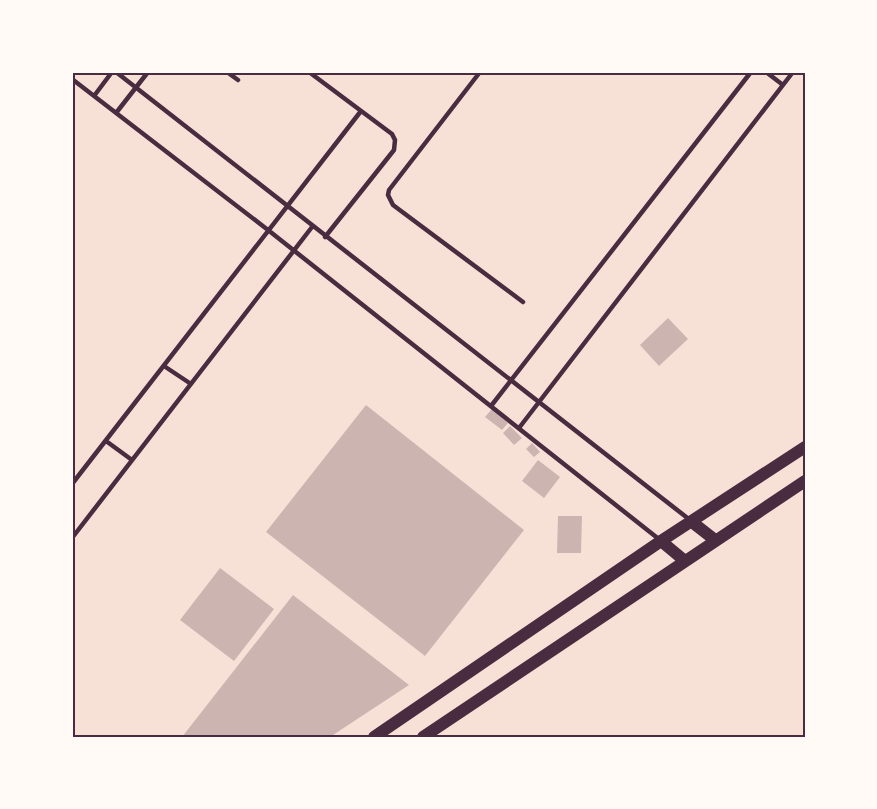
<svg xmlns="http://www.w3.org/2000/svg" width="877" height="809" font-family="'Archivo Narrow',sans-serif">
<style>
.building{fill:#ccb4b1}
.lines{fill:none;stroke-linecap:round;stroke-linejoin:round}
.service{stroke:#4a2c40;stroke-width:4.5}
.secondary{stroke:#4a2c40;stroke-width:12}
.neatline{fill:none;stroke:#4a2c40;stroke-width:2}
</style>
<rect width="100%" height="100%" fill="#f7e1d7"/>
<path class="building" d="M668 318 688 339 659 366 640 345Z
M366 405 524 530 425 656 266 532Z
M492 409 508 423 502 430 485 417Z
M510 426 522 438 514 445 503 433Z
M532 443 540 452 534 457 526 449Z
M538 460 560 477 544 498 522 481Z
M558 516H582L581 553H557Z
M220 568 274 609 234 661 180 620Z
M293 595 409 685 330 737H182Z"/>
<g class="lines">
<path class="service" d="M116 72 690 520
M227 72 238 80
M309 72 392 134 395 140 394 150 325 237
M480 72 389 190 388 195 393 205 523 302
M766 72 783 85
M72 79 268 230 660 540
M94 96 112 72
M116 113 148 72
M164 366 191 384
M491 406 751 72
M519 428 793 72
M106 441 132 460
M72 484 361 111
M72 538 312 227"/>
<path class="secondary" d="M692 522 715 540
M661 541 685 561
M374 737 661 541 805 447
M423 737 805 481"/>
</g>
<rect width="877" height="809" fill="none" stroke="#fffaf5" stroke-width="147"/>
<rect x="74" y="74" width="730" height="662" class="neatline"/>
</svg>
